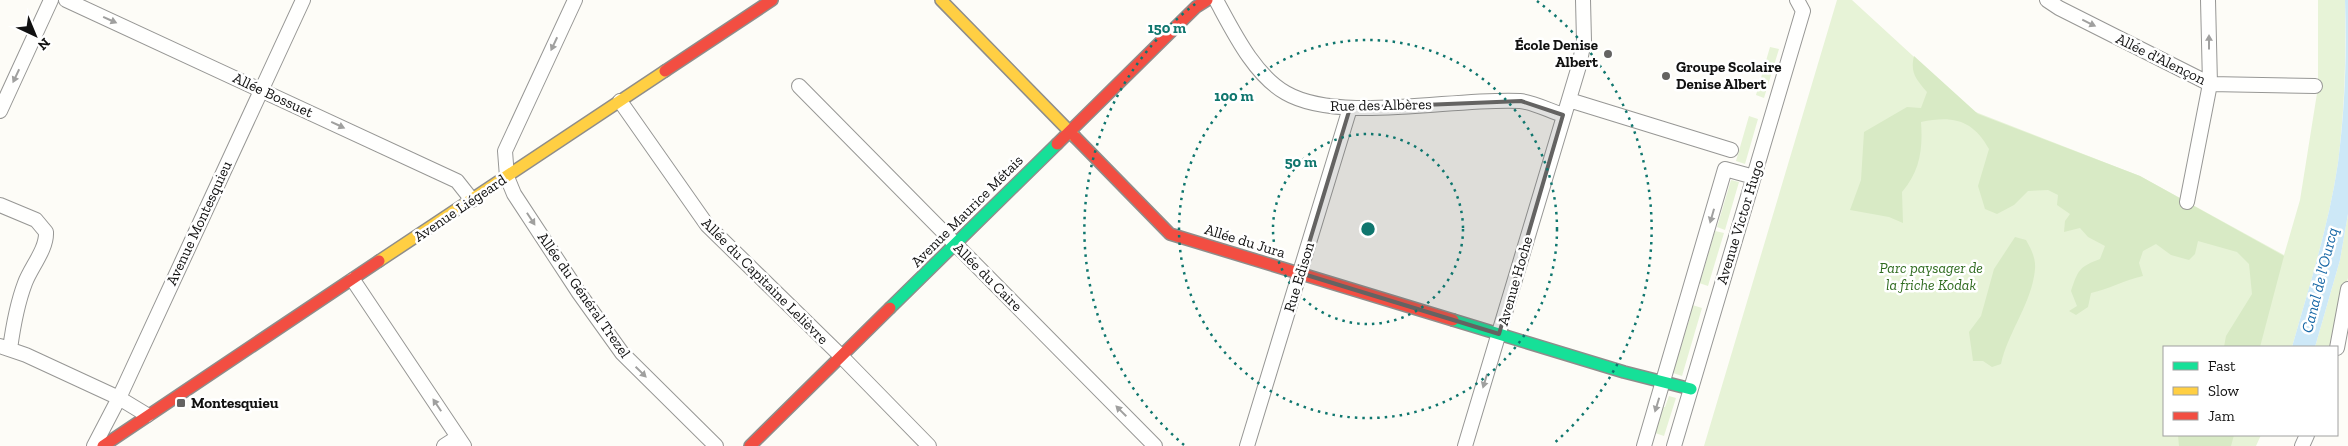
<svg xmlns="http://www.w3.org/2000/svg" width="2348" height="446" font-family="'Zilla Slab',serif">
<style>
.green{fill:#e7f3d7}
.forest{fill:#d8eac5}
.water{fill:#cde8f7}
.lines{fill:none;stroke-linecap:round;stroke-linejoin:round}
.street-casing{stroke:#979795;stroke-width:16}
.fast-casing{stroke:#8e8d8b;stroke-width:14}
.slow-casing{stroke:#8e8d8b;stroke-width:14}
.jam-casing{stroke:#8e8d8b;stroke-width:14}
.street{stroke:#fffffe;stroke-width:14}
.fast{stroke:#16e098;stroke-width:11}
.slow{stroke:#ffcf43;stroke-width:11}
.jam{stroke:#f24e42;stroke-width:11}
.oneway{fill:#a0a09f}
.marked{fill:#646362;fill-opacity:0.2;stroke:#646362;stroke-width:4;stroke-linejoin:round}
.ring{fill:none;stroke:#0f766e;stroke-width:2.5;stroke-dasharray:2.5 5}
.poi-dot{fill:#646362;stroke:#fff;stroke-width:2}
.labels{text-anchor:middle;stroke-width:5;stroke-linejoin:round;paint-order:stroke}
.poi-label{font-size:15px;font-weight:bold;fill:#111;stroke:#fff;text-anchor:start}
.street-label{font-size:15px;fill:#111;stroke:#fff}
.park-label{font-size:15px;font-style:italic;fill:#2f6b1f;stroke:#fff}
.water-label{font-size:16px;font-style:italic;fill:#1768a6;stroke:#fff}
.centre{fill:#0f766e;stroke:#fff;stroke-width:2.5}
.ring-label{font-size:15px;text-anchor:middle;font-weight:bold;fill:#0f766e;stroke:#fff;stroke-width:5;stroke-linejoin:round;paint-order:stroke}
</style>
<rect width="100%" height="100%" fill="#fdfcf7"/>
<path class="green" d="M1837 0H1852L1973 111 2140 176 2284 255 2300 200 2318 87V0H2345C2346 55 2345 108 2338 163 2329 225 2309 287 2292 347H2164V435H2261L2256 446H1704Z
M1770 47 1779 49 1764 98 1756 95Z
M1749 116 1758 119 1745 164 1736 161Z
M1731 180 1739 182 1725 230 1717 227Z
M2348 214V278L2329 347H2315L2340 260Z
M1715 231 1724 233 1708 286 1699 283 1697 292 1694 290 1698 275 1702 276Z
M1689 304 1702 308 1682 376 1673 373 1690 317 1686 315Z
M1669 396 1676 398 1664 436 1655 433 1663 407H1665Z"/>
<path class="forest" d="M1914 56 1978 114 2140 176 2284 256 2260 347H2224L2226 336 2252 294 2249 264 2237 252 2198 241 2195 254 2189 260 2171 255 2156 244 2143 251 2139 263 2143 276C2125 280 2109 289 2091 293L2088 307 2076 315 2069 311 2077 306 2071 291C2078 270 2079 267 2100 259L2105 246 2088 237 2080 228 2064 232 2065 221 2070 214 2057 205 2058 195 2048 190 2028 191 2014 205 1997 214 1985 209 1978 186 1989 149C1973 120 1953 115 1921 122 1923 149 1920 171 1902 192L1903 223 1889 217 1850 210 1861 180 1864 132 1907 107 1921 108 1927 92C1916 79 1910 73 1914 56Z
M2015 237 2026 240C2031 249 2036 258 2035 269 2032 303 2008 332 2001 364L1992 367 1983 361H1973L1969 332 1981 316 1994 269Z
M2178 435H2234L2231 446H2179Z"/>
<path class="water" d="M2345 0H2348V214L2340 260 2315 347H2292C2309 287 2329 225 2338 163 2345 109 2347 55 2345 0Z"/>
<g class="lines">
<g class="street-casing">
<path id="street" d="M66 0 457 181 472 200
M575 0 505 151 507 177 514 194 579 293 622 353 716 446
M1216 0C1233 31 1254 75 1286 93 1340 124 1456 97 1520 101 1533 102 1550 111 1563 115
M2047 0 2059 8 2210 84 2315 86
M799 86 1155 446
M1569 100 1731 150
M620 101 707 225 841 356 929 446
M0 111 51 0
M2187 202 2210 84 2208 0
M0 205 36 220 46 232C47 249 31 267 25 283 17 304 13 327 10 349
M353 280 464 446
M0 346 26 355 119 398 147 415
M2337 348 2348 289
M94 446 119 398 303 0
M444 446 458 437
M1247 446 1350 108
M1465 446 1579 66 1584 41 1583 0
M1644 446 1725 169 1754 177
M1674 446 1803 11 1797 0
M2302 446 2307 435"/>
</g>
<g class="fast-casing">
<path id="fast" d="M890 308 1057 144
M1453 320 1624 372 1691 389"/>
</g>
<g class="slow-casing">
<path id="slow" d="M941 0 1075 137
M379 261 665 71"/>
</g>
<g class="jam-casing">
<path id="jam" d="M665 71 772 0
M1075 137 1170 234 1453 320
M1057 144 1196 7 1207 0
M103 446 379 261
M750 446 890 308"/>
</g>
<use href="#street" class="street"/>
<use href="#fast" class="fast"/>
<use href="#slow" class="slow"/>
<use href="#jam" class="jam"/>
</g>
<defs><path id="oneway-solid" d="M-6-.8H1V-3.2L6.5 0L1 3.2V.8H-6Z" transform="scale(1.25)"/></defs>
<g class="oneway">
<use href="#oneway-solid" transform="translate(110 20) rotate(24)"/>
<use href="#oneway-solid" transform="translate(2089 23) rotate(26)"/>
<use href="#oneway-solid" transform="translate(2209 42) rotate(-90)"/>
<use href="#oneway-solid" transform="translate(554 44) rotate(115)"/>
<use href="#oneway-solid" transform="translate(16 76) rotate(115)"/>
<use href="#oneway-solid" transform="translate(338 125) rotate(25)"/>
<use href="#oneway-solid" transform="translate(1712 216) rotate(106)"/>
<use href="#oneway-solid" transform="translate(531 219) rotate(57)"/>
<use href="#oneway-solid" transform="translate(641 372) rotate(44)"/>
<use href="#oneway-solid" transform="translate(1485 381) rotate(107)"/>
<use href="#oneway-solid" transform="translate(437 405) rotate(-124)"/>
<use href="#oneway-solid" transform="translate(1657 405) rotate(107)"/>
<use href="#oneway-solid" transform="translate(1121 411) rotate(-135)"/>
</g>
<path class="marked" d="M1521 101 1563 115 1499 334 1300 273 1350 108Z"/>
<g class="ring">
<circle cx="1368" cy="229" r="95"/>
<circle cx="1368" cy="229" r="189"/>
<path d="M1184 445A284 284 0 0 1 1199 1M1537 1A284 284 0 0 1 1552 445"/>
</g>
<g class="poi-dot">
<circle cx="1608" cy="54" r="5"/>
<circle cx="1666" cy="76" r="5"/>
<rect x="176" y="398" width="10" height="10" rx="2.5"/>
</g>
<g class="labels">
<g class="poi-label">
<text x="1598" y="50" text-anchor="end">École Denise<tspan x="1598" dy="17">Albert</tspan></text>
<text x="1676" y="72">Groupe Scolaire<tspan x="1676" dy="17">Denise Albert</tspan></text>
<text x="191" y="408">Montesquieu</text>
</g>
<g class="street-label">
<text transform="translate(2161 59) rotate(26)" y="5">Allée d'Alençon</text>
<text transform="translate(273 95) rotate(25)" y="5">Allée Bossuet</text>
<text transform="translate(1381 105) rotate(-1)" y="5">Rue des Albères</text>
<text transform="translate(460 208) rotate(-34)" y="5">Avenue Liégeard</text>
<text transform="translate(967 211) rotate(-45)" y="5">Avenue Maurice Métais</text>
<text transform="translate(1740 222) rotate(-73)" y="5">Avenue Victor Hugo</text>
<text transform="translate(199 223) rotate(-65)" y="5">Avenue Montesquieu</text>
<text transform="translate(1245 241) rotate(17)" y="5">Allée du Jura</text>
<text transform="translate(988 277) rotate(45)" y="5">Allée du Caire</text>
<text transform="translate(1299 277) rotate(-73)" y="5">Rue Edison</text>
<text transform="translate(765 281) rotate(45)" y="5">Allée du Capitaine Lelièvre</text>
<text transform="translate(1515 281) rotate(-74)" y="5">Avenue Hoche</text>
<text transform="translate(584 295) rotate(55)" y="5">Allée du Général Trezel</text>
</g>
<g class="park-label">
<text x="1931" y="273">Parc paysager de<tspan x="1931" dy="17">la friche Kodak</tspan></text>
</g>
<g class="water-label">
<text transform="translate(2319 280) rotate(-76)" y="6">Canal de l'Ourcq</text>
</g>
</g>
<circle cx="1368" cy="229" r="8" class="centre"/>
<g class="ring-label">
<text x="1167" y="33">150 m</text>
<text x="1234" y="101">100 m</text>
<text x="1301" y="167">50 m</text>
</g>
<rect x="2163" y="346" width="175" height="90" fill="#ffffff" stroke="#a0a0a0"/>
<rect x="2173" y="362" width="25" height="8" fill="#16e098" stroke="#a0a0a0"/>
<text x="2208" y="371" font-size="15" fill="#111111">Fast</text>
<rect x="2173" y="387" width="25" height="8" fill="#ffcf43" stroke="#a0a0a0"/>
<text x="2208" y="396" font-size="15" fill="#111111">Slow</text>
<rect x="2173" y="412" width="25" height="8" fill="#f24e42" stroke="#a0a0a0"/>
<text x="2208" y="421" font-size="15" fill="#111111">Jam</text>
<g transform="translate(35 35) rotate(136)" stroke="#ffffff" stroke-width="4" paint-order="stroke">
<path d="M0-4L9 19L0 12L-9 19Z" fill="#111111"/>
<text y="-8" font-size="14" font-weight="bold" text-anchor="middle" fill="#111111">N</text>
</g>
</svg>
